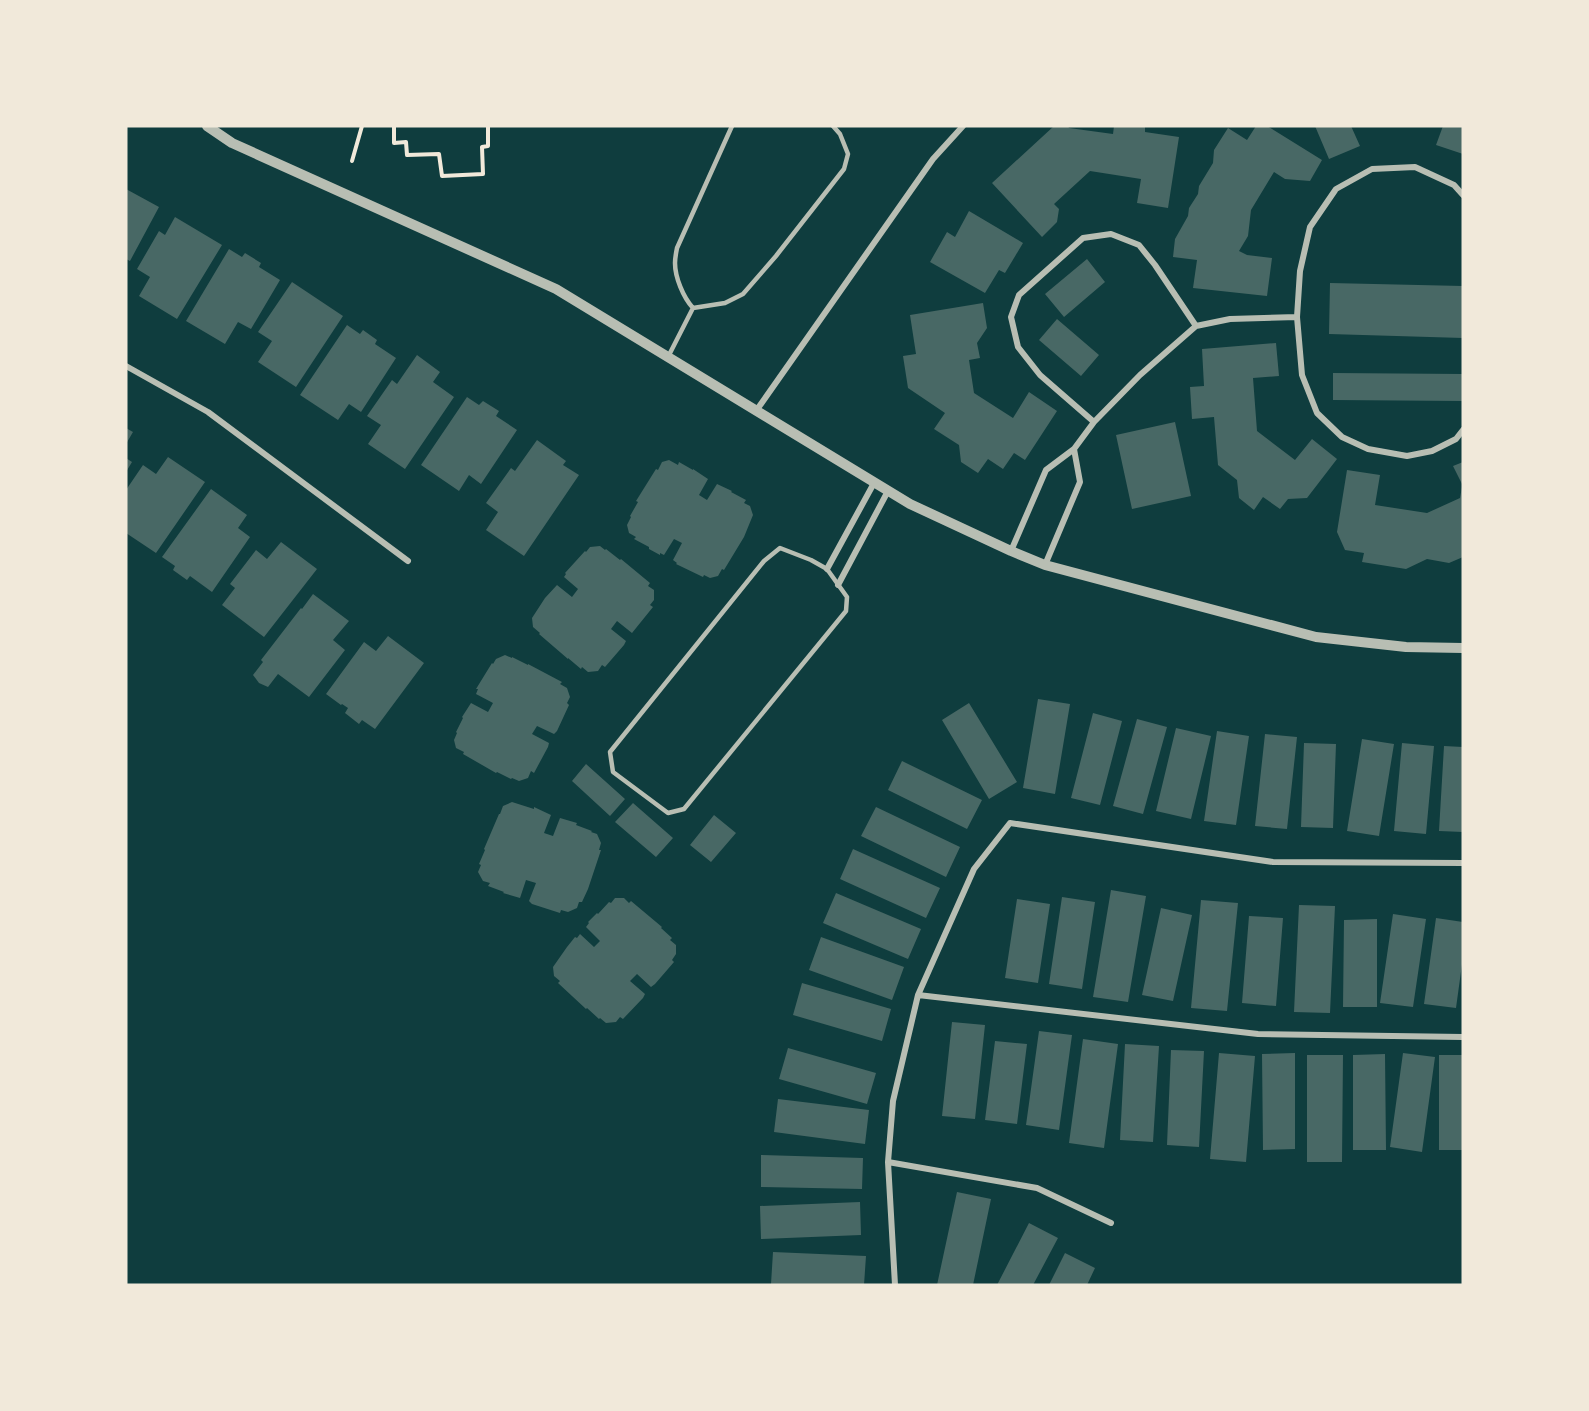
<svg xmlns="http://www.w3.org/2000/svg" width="1589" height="1411" font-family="'Space Grotesk',sans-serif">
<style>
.building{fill:#486865}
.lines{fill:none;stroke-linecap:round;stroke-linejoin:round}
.path{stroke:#f1e9da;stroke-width:4}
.service{stroke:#b8beb3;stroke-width:4.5}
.minor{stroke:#b8beb3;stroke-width:6}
.tertiary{stroke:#b8beb3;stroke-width:10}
</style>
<rect width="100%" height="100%" fill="#0f3d3e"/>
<path class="building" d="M1054 126H1068L1069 128 1113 134 1114 126H1145V132L1179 137 1168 208 1137 203 1141 179 1090 171 1054 204 1059 209 1057 222 1042 237 992 183Z
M1256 126H1267L1322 160 1310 181 1285 179 1274 172 1251 210 1248 236 1239 251 1247 255 1272 258 1267 296 1193 288 1197 260 1173 257 1175 239 1188 216 1189 208 1198 194 1199 186 1213 163 1214 150 1228 128 1247 140Z
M1315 126H1351L1360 146 1329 159Z
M1443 126H1463V154L1436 145Z
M126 189 159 207 130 261 126 259Z
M969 211 1023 243 1005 273 999 270 985 293 930 262 947 232 955 237Z
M175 217 222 245 177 319 139 296 150 277 137 269 159 231 165 235Z
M229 249 242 257 245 253 261 263 259 267 280 280 251 329 238 322 225 344 186 321Z
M1087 259 1105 282 1064 317 1045 294Z
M292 282 343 316 296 387 258 362 272 341 258 332Z
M1330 283 1463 286V338L1329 334Z
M983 303 987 328 977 343 980 358 969 360 974 393 1013 418 1029 392 1057 411 1025 460 1014 453 1003 469 988 459 978 473 961 462 959 445 934 429 945 413 908 388 903 356 916 354 910 315Z
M1057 319 1099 355 1081 376 1039 340Z
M347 325 360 334 363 330 377 340 375 344 396 358 361 412 349 404 338 420 300 395Z
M1276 343 1279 376 1253 378 1257 431 1295 460 1312 439 1337 459 1307 498 1288 499 1280 509 1263 497 1254 510 1239 498 1237 480 1218 465 1214 417 1192 419 1190 387 1204 386 1202 349Z
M417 355 440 372 433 382 454 397 405 469 368 444 381 425 367 416 392 380 397 384Z
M1333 373 1463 374V401L1333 400Z
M467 397 479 405 483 401 499 411 496 416 517 430 481 484 469 475 459 491 421 465Z
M1175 422 1191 496 1132 509 1116 435Z
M126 428 133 432 126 444Z
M537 440 566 461 563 465 579 475 524 556 486 530 498 512 486 503 511 468 515 471Z
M168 457 205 482 156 553 126 533V490L143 465 156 474Z
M126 458 132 462 126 472Z
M669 460 678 465 679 462 693 470V469L708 479 699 495 707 500 717 484 732 491 731 492 746 500 744 503 750 506 753 515 744 537 724 570 722 569 718 576 710 578 704 575 703 577 676 564 677 563 673 560 682 543 674 539 664 555 660 553V555L649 549V547L634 539 636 537 629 533 627 525 631 517 630 516 638 502 636 501 656 469 658 470 662 462Z
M1463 462V486L1453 466Z
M1347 470 1380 475 1375 505 1427 513 1460 498 1462 487H1463V557L1449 563 1427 559 1406 569 1362 562 1364 553 1345 550 1337 532Z
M211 489 247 515 238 528 250 537 212 592 190 576 187 580 173 570 175 566 162 557Z
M281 542 317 569 264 637 222 605 235 588 230 584 256 550 267 559Z
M600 546 605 550 606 549 620 560 621 559 650 583 648 586 654 590V600L650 605 653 607 632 633 617 621 611 629 626 641 624 645 605 667 602 665 598 671 588 672 582 667 581 669 568 658V659L539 634 540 633 533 627 532 618 545 598 557 585 572 597 578 589 564 577 566 574 565 573 585 551 586 552 590 547Z
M313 594 349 621 333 640 345 650 309 697 278 674 268 687 259 683 253 675 263 662 261 660 301 608 302 609Z
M388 636 424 663 375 729 362 720 359 724 345 713 348 708 342 704 341 705 326 694 364 642 376 651Z
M505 655 512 658V657L528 665V664L562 682 560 684 567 688 570 697 567 703 569 705 557 731 554 734 537 726 532 734 549 743 548 747 534 773 531 771 528 778 519 781 512 778 511 779 497 772 496 773 463 754 464 752 456 748 454 740 457 733 456 732 463 718 462 717 471 703 488 712 493 703 476 694 478 689H476L492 663 493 664 496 659Z
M1038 699 1070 704 1055 794 1023 788Z
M969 703 1017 782 989 799 942 720Z
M1093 713 1122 721 1100 805 1071 798Z
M1137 719 1167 727 1143 814 1113 806Z
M1176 728 1211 736 1191 819 1156 811Z
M1217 731 1249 736 1236 825 1204 821Z
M1265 734 1297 737 1287 829 1255 826Z
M1362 739 1394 744 1379 836 1347 831Z
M1304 743 1336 744 1333 828 1301 827Z
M1402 743 1434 746 1426 834 1394 831Z
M1444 746 1463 747V832L1439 831Z
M902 761 982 800 967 829 888 790Z
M586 764 625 799 610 816 572 781Z
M512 802 534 809V807L551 815 544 833 553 836 560 818 577 823 576 825 592 831 591 832 597 834 601 843 599 850H601L588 889 582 902H579L577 908 568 912 561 910 560 913 532 904 529 901 536 883 526 880 520 898 503 893 504 892 488 886 490 883 483 881 478 872 481 865 479 864 485 850 484 849 499 814H500L503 806Z
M633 803 673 838 656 857 615 822Z
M876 807 960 847 946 877 861 836Z
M714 815 736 833 711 862 690 845Z
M853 849 940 888 926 918 840 879Z
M1111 890 1146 896 1128 1002 1093 997Z
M836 893 921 929 908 959 823 923Z
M1062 897 1095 902 1082 989 1049 984Z
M615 898H624L629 903 631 901 662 927 661 928 672 938 670 940 676 945V954L672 960 674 962 655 984 651 987 637 974 630 981 645 994 643 998 623 1019 620 1017 616 1022 606 1023 600 1018 599 1019 587 1008 586 1009 558 983 560 981 554 976 553 967 567 947 575 937 577 938 580 934 594 947 600 941 586 927 589 923 588 922 597 913 598 914 609 902 611 903Z
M1017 899 1050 904 1038 983 1005 978Z
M1201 900 1238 903 1227 1011 1191 1008Z
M1299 905 1335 906 1330 1013 1294 1012Z
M1161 908 1192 915 1173 1001 1142 995Z
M1393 914 1426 919 1413 1007 1380 1003Z
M1249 916 1283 918 1276 1006 1242 1003Z
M1436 918 1463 922V957L1456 1008 1424 1004Z
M1377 919V1007H1343L1344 920Z
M821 937 904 967 892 1000 809 970Z
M802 983 891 1009 882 1041 793 1015Z
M952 1022 985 1025 975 1119 942 1116Z
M1039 1031 1072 1035 1059 1130 1026 1125Z
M1083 1039 1118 1044 1104 1148 1069 1143Z
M995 1041 1027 1044 1017 1124 985 1120Z
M1125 1044 1159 1046 1153 1142 1120 1140Z
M788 1048 876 1073 867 1104 779 1079Z
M1171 1050 1204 1051 1199 1147 1167 1145Z
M1219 1053 1255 1056 1246 1162 1210 1159Z
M1295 1053V1149L1263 1150 1262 1054Z
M1403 1053 1435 1057 1422 1152 1390 1147Z
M1385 1054 1386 1150H1353V1055Z
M1307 1055H1343L1342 1162H1307Z
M1439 1055H1463V1150H1439Z
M778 1099 869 1110 865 1144 774 1132Z
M761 1155 863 1158 862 1189 761 1187Z
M957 1192 991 1199 973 1285H937Z
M860 1202 861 1235 761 1239 760 1206Z
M1029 1223 1058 1238 1033 1285H997Z
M773 1252 866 1256 864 1285 771 1284Z
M1065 1253 1095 1268 1087 1285H1049Z"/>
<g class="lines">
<path class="path" d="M394 126V143L406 142 407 155 439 154 442 176 483 174 482 147 488 146V126
M352 161 362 126"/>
<path class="service" d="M693 308 725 303 743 294 776 256 844 169 848 154 840 134 833 126
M693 308C683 297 675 277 675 263 675 258 676 253 677 248L732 126
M669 355 693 308
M780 548 811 560 827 569 847 597 846 611 684 809 668 813 613 772 610 752 764 561Z"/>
<path class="minor" d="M1463 195 1454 185 1415 167 1372 169 1336 189 1310 227 1300 271 1297 317 1302 375 1317 413 1342 437 1368 449 1407 456 1432 451 1456 439 1463 430
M126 366 208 412 408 561
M756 411 933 159 963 126
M1094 422 1040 375 1018 347 1011 317 1019 295 1083 238 1111 234 1139 245 1155 265 1196 326
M1011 551 1046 470 1074 449 1094 422 1140 375 1196 326 1230 319 1297 317
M1045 565 1080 482 1074 449
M827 569 874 483
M838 585 888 491
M918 995 1258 1034 1463 1037
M888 1162 1037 1188 1111 1223
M895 1285 888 1162 893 1101 918 995 974 869 1010 823 1273 862 1463 863"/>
<path class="tertiary" d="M207 126 232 143 556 289 910 504 1011 551 1045 565 1316 637 1406 647 1463 648"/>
</g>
<rect width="1589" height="1411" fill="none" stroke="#f1e9da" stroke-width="255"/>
</svg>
